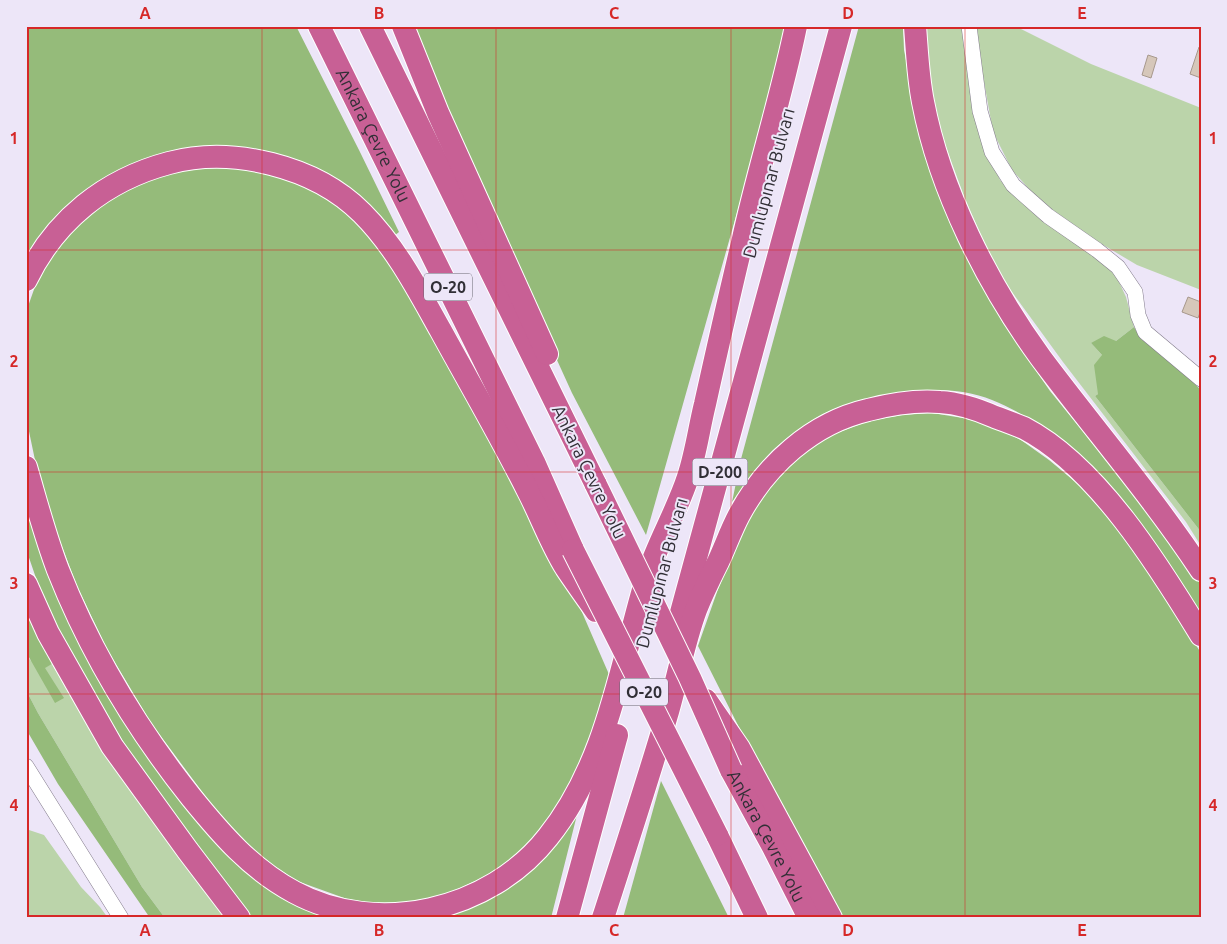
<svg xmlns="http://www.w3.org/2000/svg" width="1227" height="944" font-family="Ubuntu,sans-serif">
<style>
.green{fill:#bbd4aa}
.forest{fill:#95bb7a}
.building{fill:#d6c7ba;stroke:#a7988c}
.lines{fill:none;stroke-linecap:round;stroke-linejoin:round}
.minor-casing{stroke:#827b8b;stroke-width:16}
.highway-casing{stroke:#fff;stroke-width:24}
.minor{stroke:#fff;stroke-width:15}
.highway{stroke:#c86095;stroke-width:22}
.highway-bridge-casing{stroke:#fff;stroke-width:24;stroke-linecap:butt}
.highway-bridge{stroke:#c86095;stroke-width:22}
.grid{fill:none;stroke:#d62828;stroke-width:1;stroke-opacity:0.55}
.labels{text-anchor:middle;stroke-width:4;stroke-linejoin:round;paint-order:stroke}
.shield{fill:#ede6f8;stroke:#696670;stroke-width:1}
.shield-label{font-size:16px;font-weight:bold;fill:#312f36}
.street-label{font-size:18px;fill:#312f36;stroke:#ede6f8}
.neatline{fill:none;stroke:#d62828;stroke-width:2}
.grid-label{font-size:16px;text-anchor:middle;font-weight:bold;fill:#d62828}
</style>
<rect width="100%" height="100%" fill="#ede6f8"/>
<path class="green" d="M924 26H965L979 129 1000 180 1044 221 1114 271 1126 297 1134 327 1116 341 1091 343 1102 355 1098 394 1095 396 1201 532V546L1186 522 1063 362 996 270 964 196 943 139 926 67Z
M974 26H1015L1091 64 1201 108V290L1137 265 1100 243 1040 201 1012 170 993 132Z
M26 652 30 660 45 667 52 664 86 723 226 918H165L142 887 38 713 26 690Z
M26 829 44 835 81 887 100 907 108 918H26Z"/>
<path class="forest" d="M26 26H296L359 150 399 232 394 236 312 169 159 156 26 262Z
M409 26H787L742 195 646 535 572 393 491 215Z
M859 26H903L904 50 916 112 964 250 1003 323 1050 391 1157 523 1201 584V617L1058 437C1037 423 1015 409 992 400 946 381 877 392 832 410 814 417 786 438 772 451 757 466 746 485 732 502L741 459Z
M213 166 238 168 286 178 339 203 394 264 568 580 611 679 576 785 542 832 501 869 445 895 411 902 378 904 347 899 297 881 253 852 229 828 151 723 107 649 77 586 58 536 40 484 26 417V312L37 281 53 255 74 229 97 207 126 189 159 175Z
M1134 327 1141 339 1171 361 1201 390V532L1095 396 1098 394 1094 365 1102 355 1091 343 1104 336 1116 341Z
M932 413 963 418 990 425 1021 440 1049 460 1079 485 1106 515 1130 545 1152 577 1201 653V918H840L753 755 698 646 717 592 751 507 807 448 834 434 869 421 902 415Z
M26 510 40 548 175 791 338 918H251L163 800 130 753 65 645 36 578 26 549Z
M26 607 52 664 45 668 64 698 55 703 26 652Z
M26 690 38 713 142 887 165 918H150L58 784 26 729Z
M661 781 729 918H623Z
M580 803 551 918H440L485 900Z"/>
<path class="building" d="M1199 47H1201V78L1190 74Z
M1148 55 1157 58 1151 78 1142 75Z
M1188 297 1201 302V310L1198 318 1182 312Z"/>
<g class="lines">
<g class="minor-casing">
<path id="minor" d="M969 26 980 111 992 152 1013 185 1048 216 1097 250 1118 267 1135 292 1138 315 1145 332 1201 379
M26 766 121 918"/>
</g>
<g class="highway-casing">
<g id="highway">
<path id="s1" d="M319 26 534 462 573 550"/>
<path d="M370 26 596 485"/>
<path d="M403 26 438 113 547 354"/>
<path d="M915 26C917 51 918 77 923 102 940 191 988 285 1041 358 1094 429 1152 496 1201 570"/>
<path d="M26 280C55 220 105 180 169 163 232 146 315 166 362 213 396 247 418 290 441 331 470 384 501 437 528 491 541 516 551 544 566 568 576 583 586 597 596 611"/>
<path d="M26 467C36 501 45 536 58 570 90 651 137 729 191 797 221 834 251 869 294 892 377 937 490 911 548 837 608 762 620 665 647 576 658 542 677 511 688 477 696 453 699 428 705 404 717 350 729 297 742 243 758 170 781 99 796 26"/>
<path d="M26 584 48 633 112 746 188 851 239 918"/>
<path d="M679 620 841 26"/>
<path d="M706 700 739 748 831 918"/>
<path id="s2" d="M731 770 773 847 809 918"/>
<path d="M717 835 757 918"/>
<path d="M567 918 617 735"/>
<path d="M603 918C625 850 647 783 667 715 677 681 684 642 696 610 702 594 710 578 718 562 725 547 731 530 739 515 766 465 812 423 868 410 891 404 916 400 940 402 959 403 977 409 995 417 1004 420 1014 424 1024 428 1097 466 1159 566 1201 635"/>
</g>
</g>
<use href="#minor" class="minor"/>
<use href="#highway" class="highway"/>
<g class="highway-bridge-casing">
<path id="highway-bridge" d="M596 485 690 678 731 770
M573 550 717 835"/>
</g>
<use href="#highway-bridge" class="highway-bridge"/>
</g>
<path class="grid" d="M262 26V918M496 26V918M731 26V918M965 26V918M26 250H1201M26 472H1201M26 694H1201"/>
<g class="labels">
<g class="shield">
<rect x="424" y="273.5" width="48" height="27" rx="4"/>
<rect x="692.5" y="458.5" width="55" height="27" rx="4"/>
<rect x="620" y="678.5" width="48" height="27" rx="4"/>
</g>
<g class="shield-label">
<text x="448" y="293">O-20</text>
<text x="720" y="478">D-200</text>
<text x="644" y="698">O-20</text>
</g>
<g class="street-label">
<text dy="6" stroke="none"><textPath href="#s1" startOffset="122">Ankara Çevre Yolu</textPath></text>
<text transform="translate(769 183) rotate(-75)" y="6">Dumlupınar Bulvarı</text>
<text transform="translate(589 472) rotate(64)" y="6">Ankara Çevre Yolu</text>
<text transform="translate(662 573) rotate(-75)" y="6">Dumlupınar Bulvarı</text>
<text dy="6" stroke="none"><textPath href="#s2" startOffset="75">Ankara Çevre Yolu</textPath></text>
</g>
</g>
<rect width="1227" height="944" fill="none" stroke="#ede6f8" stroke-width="55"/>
<rect x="28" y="28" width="1172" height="888" class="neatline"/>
<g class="grid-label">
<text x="145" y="19">A</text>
<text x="379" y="19">B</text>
<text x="614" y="19">C</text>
<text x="848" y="19">D</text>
<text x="1082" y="19">E</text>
<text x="14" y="144">1</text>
<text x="1213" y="144">1</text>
<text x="14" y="367">2</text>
<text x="1213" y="367">2</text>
<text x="14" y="589">3</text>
<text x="1213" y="589">3</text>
<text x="14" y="811">4</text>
<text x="1213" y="811">4</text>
<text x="145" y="936">A</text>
<text x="379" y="936">B</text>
<text x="614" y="936">C</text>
<text x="848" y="936">D</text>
<text x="1082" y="936">E</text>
</g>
</svg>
